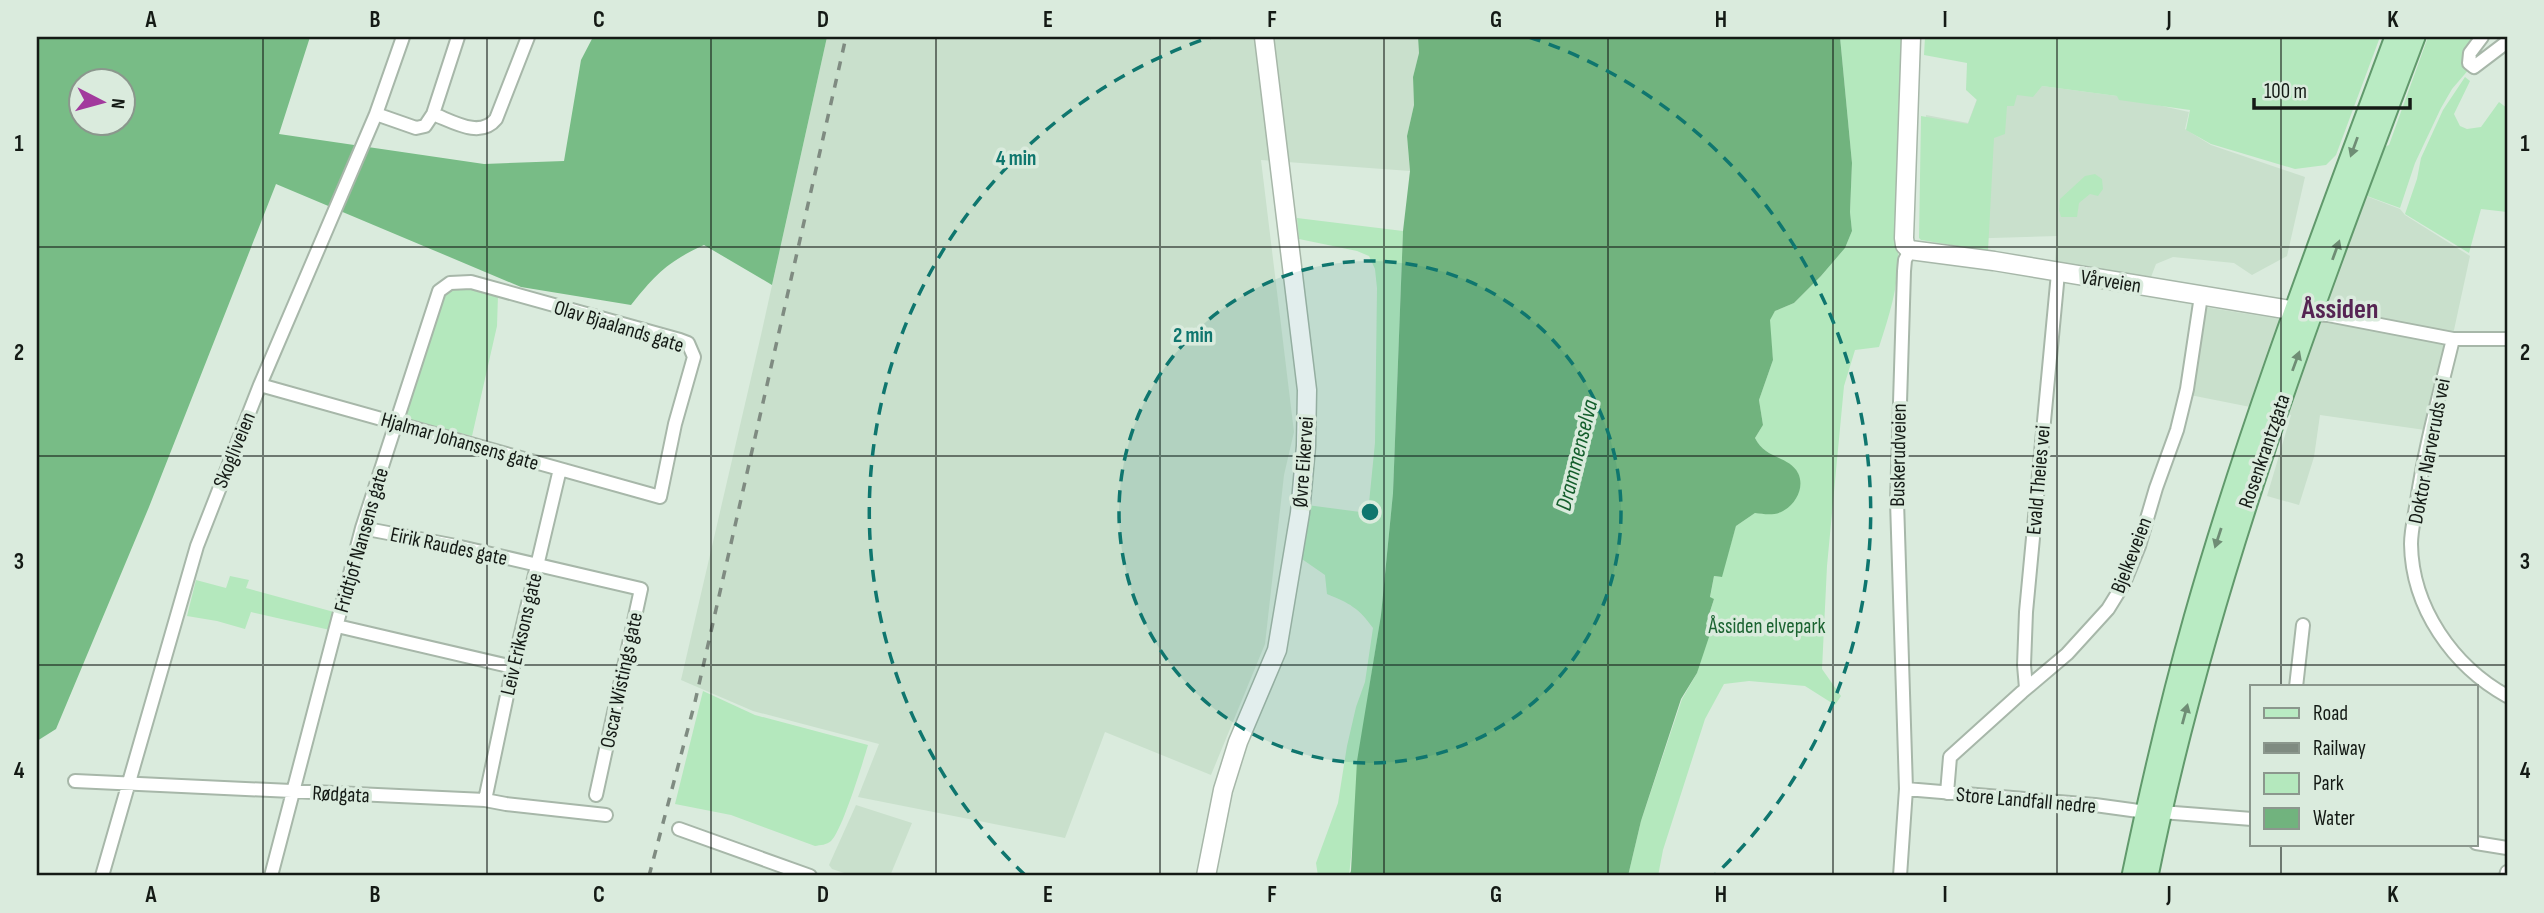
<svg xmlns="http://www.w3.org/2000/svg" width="2544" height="913" font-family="'Sofia Sans Condensed',sans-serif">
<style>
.built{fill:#c9e0cc}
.green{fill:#b4e8bd}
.forest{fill:#78bc86;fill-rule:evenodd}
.water{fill:#71b37e}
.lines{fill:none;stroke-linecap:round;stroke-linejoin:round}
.street-casing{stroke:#a7b7a9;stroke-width:16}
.secondary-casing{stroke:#a7b7a9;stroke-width:21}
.primary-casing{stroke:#61996c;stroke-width:23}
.street{stroke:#fff;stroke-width:12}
.secondary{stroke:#fff;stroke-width:18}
.primary{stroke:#b9ebc3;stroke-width:19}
.rail{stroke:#7f8b81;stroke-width:3.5;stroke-dasharray:9 9;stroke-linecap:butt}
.oneway{fill:#6f8d75}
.grid{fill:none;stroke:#141a15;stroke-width:2;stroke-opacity:0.55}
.ring{fill:none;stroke:#0f766e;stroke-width:3.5;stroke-dasharray:12 9}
.labels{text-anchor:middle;stroke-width:7;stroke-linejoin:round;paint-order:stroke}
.street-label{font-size:21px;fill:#141a15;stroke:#daebdd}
.park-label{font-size:21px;fill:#1b6331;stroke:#daebdd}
.water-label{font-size:23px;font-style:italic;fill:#145e2c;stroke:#daebdd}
.district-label{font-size:28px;font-weight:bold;fill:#562453;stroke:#daebdd}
.centre{fill:#0f766e;stroke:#daebdd;stroke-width:3.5}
.ring-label{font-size:21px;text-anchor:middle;font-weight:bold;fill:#0f766e;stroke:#daebdd;stroke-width:7;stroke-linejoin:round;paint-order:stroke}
.neatline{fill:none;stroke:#141a15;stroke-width:2.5}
.grid-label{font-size:23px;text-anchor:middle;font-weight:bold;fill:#141a15}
</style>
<rect width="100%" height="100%" fill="#daebdd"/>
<path class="built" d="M827 37H1418L1419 53 1413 77 1414 105 1407 136 1410 171 1261 160 1294 432 1284 475 1265 644 1211 775 1105 732 1065 838 858 797 879 744 753 711 681 680 761 335Z
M2042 86 2117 96 2189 112 2185 129 2211 145 2305 177 2287 256 2252 275 2234 263 2173 257 2156 264 2151 277 2055 262 2057 236 1924 240 1926 115 1968 123 1977 99 2016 94Z
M2366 196 2400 209 2405 215 2470 256 2454 330 2425 430 2320 415 2314 457 2299 505 2267 496 2291 415 2190 395 2204 307 2319 325Z
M856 805 912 823 890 876H853L832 869 829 865Z"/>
<path class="green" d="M1840 37H1907L1898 247C1900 283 1890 313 1879 347L1855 350 1844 386 1827 566 1822 669 1841 696 1835 705 1805 686 1749 681 1724 684 1705 719 1663 850 1658 876H1628L1641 821 1682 699 1697 673 1706 625 1714 599 1710 598 1714 576 1721 577 1736 526 1755 513 1770 514 1798 473C1786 457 1764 457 1755 438L1763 425 1759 400 1773 360 1769 320 1775 311 1794 303 1821 276 1845 248 1852 231 1850 212 1852 163Z
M1925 37H2380L2336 155 2326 165 2295 169 2211 144 2186 130 2190 110 2119 100 2117 96 2042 86 2033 97 2017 95 2014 106H2007L2005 134 1994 138 1988 251 1921 240 1919 238 1921 116 1968 124 1977 100 1966 90 1967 63 1924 55Z
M2428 37H2474L2470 68 2452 89 2441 108 2415 163 2400 208 2367 196 2382 148 2389 145Z
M2465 77 2470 81 2454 114 2460 126 2467 129 2481 127 2499 102 2507 108V212L2481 209 2469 253 2405 214 2417 179 2421 158 2443 110Z
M2095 174 2102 179 2103 189 2098 196 2090 194 2079 203 2077 217H2061L2059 210 2060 199 2085 176Z
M1297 218 1403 231 1393 493 1381 615 1368 696 1349 876H1318L1316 863 1338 803 1347 746 1356 707 1365 682 1373 628C1359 608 1349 603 1327 594L1325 575 1299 557 1307 505 1368 513 1375 443 1377 288 1375 269 1369 256 1357 251 1299 239Z
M461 285 498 295 497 326 472 436 408 420 403 415 445 292Z
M230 576 249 580 246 588 334 612 330 630 251 612 245 629 217 621 187 616 196 580 226 588Z
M703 691 755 715 868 745C863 762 842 831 831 841 827 845 820 845 815 846L731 815 675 804Z"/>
<path class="forest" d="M37 37H310L279 134 484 164 564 161 581 60 593 37H827L772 285 704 245C667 262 656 274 631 305L521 287 276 184 149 507 56 729 37 741ZM80 80H122V122H80Z"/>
<path class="water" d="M1418 37H1840L1852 163 1850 212 1852 231 1845 248 1821 276 1794 303 1775 311 1770 320 1773 360 1759 400 1763 425 1755 438C1765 459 1789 456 1798 473 1805 487 1796 504 1783 511 1774 516 1764 514 1755 513L1736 526 1722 577 1714 576 1710 597 1714 599 1706 624 1711 631 1697 673 1681 699 1641 821 1628 876H1349L1351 871 1357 761 1381 615 1393 493 1403 231 1410 171 1407 136 1414 105 1413 77 1419 53Z"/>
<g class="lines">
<g class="street-casing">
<path id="street" d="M2482 37 2470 53 2469 63 2474 67 2507 42
M376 114 416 128 425 126 433 114 458 37
M433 114C452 121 480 139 496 119L528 37
M2313 314 2328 315 2453 339H2507
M2453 339C2440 393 2425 446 2417 501 2415 515 2411 530 2411 544 2412 608 2453 666 2507 696
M260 385 660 497 675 424 694 357 688 343 680 340 471 282 450 283 439 291 362 528 271 876
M362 528 456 546 641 589 596 795
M337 626 513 667
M2296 687 2303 625
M2026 688 2024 665 2026 612 2058 273
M75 781 485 800 506 804 606 815
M1906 789 2095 805 2146 812
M1947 793 1950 757 2022 692 2067 654 2108 609 2124 583 2139 546 2156 488 2177 430 2187 389 2201 296
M485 800 513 667 560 469
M2161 812 2252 819
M679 829 810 876
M2476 843 2507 848
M102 876 197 546 260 385 376 114 403 37
M1900 876 1906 789 1897 501 1904 271 1905 260 1910 250
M2506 876 2507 872"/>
</g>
<g class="secondary-casing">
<path id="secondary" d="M1911 37 1904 238 1905 245 1910 250 1994 261 2308 313
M1206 876 1223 790 1238 742 1277 650 1300 513 1306 446 1307 390 1264 37"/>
</g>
<g class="primary-casing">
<path id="primary" d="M2132 876C2150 790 2170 703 2194 618 2250 421 2324 229 2395 37
M2148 876C2206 587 2311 312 2415 37"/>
</g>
<use href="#street" class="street"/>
<use href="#secondary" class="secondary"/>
<use href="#primary" class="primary"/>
<path class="rail" d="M649 876 695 702 846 37"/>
</g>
<defs><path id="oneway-solid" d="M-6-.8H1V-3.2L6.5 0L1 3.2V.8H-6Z" transform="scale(1.75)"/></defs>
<g class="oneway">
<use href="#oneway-solid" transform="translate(2354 147) rotate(110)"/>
<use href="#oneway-solid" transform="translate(2336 250) rotate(-70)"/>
<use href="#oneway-solid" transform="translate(2296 361) rotate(-70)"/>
<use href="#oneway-solid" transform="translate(2218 538) rotate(108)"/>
<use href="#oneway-solid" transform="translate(2185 714) rotate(-75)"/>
</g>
<path class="grid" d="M263 37V876M487 37V876M711 37V876M936 37V876M1160 37V876M1384 37V876M1608 37V876M1833 37V876M2057 37V876M2281 37V687M37 247H2507M37 456H2507M37 665H2507M2281 845V876"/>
<circle cx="1370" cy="512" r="251" fill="#0f766e" fill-opacity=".12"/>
<g class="ring">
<circle cx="1370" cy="512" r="251"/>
<path d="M1025 875A501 501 0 0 1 1211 37M1529 37A501 501 0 0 1 1715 875"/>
</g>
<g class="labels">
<g class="street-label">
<text transform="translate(2111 281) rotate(9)" y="7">Vårveien</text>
<text transform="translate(619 326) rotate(17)" y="7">Olav Bjaalands gate</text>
<text transform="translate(460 441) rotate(16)" y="7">Hjalmar Johansens gate</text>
<text transform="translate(234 450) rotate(-68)" y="7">Skogliveien</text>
<text transform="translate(2264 451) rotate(-71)" y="7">Rosenkrantzgata</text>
<text transform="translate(2429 451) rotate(-79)" y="7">Doktor Narveruds vei</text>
<text transform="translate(1898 455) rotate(-89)" y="7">Buskerudveien</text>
<text transform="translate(1303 462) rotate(-86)" y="7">Øvre Eikervei</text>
<text transform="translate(2038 480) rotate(-85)" y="7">Evald Theies vei</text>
<text transform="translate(361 540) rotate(-74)" y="7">Fridtjof Nansens gate</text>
<text transform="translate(449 546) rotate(12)" y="7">Eirik Raudes gate</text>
<text transform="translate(2131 555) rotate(-69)" y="7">Bjelkeveien</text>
<text transform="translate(521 634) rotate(-77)" y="7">Leiv Eriksons gate</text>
<text transform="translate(621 680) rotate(-78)" y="7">Oscar Wistings gate</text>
<text transform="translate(341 794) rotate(3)" y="7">Rødgata</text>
<text transform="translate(2026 800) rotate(5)" y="7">Store Landfall nedre</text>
</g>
<g class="park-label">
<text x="1767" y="633">Åssiden elvepark</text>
</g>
<g class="water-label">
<text transform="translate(1576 455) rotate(-76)" y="8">Drammenselva</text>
</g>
<g class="district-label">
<text x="2340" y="318">Åssiden</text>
</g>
</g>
<circle cx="1370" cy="512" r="10" class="centre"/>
<g class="ring-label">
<text x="1016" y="165">4 min</text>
<text x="1193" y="342">2 min</text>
</g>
<rect width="2544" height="913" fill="none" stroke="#daebdd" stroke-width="77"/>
<rect x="2250" y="685" width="228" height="161" fill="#daebdd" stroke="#8b978d" stroke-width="2"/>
<rect x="2264" y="708" width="35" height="10" fill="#b9ebc3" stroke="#8b978d" stroke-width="2"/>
<text x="2313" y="720" font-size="21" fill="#141a15">Road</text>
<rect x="2264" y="743" width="35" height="10" fill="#7f8b81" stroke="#8b978d" stroke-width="2"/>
<text x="2313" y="755" font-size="21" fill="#141a15">Railway</text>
<rect x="2264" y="773" width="35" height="21" fill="#b4e8bd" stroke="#8b978d" stroke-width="2"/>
<text x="2313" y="790" font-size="21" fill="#141a15">Park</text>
<rect x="2264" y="808" width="35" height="21" fill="#71b37e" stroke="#8b978d" stroke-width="2"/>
<text x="2313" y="825" font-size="21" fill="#141a15">Water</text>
<g transform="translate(102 102) rotate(96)"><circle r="33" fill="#daebdd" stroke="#8b978d" stroke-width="2"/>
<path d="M0-5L12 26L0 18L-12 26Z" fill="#a23a9d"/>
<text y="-10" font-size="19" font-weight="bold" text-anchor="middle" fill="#141a15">N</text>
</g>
<path d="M2254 98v10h156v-10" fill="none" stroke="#141a15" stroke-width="3.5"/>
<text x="2264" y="98" font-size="21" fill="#141a15" stroke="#daebdd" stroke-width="5" paint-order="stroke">100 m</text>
<rect x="38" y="38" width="2468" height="836" class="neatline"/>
<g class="grid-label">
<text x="151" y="27">A</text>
<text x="375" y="27">B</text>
<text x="599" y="27">C</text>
<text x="823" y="27">D</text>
<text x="1048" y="27">E</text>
<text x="1272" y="27">F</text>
<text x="1496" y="27">G</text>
<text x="1721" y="27">H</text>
<text x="1945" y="27">I</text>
<text x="2169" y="27">J</text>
<text x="2393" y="27">K</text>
<text x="19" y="151">1</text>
<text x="2525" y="151">1</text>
<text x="19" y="360">2</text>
<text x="2525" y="360">2</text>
<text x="19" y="569">3</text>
<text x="2525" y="569">3</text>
<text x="19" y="778">4</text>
<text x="2525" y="778">4</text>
<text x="151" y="902">A</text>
<text x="375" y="902">B</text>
<text x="599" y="902">C</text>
<text x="823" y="902">D</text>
<text x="1048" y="902">E</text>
<text x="1272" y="902">F</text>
<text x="1496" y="902">G</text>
<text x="1721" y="902">H</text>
<text x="1945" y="902">I</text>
<text x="2169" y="902">J</text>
<text x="2393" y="902">K</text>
</g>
</svg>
